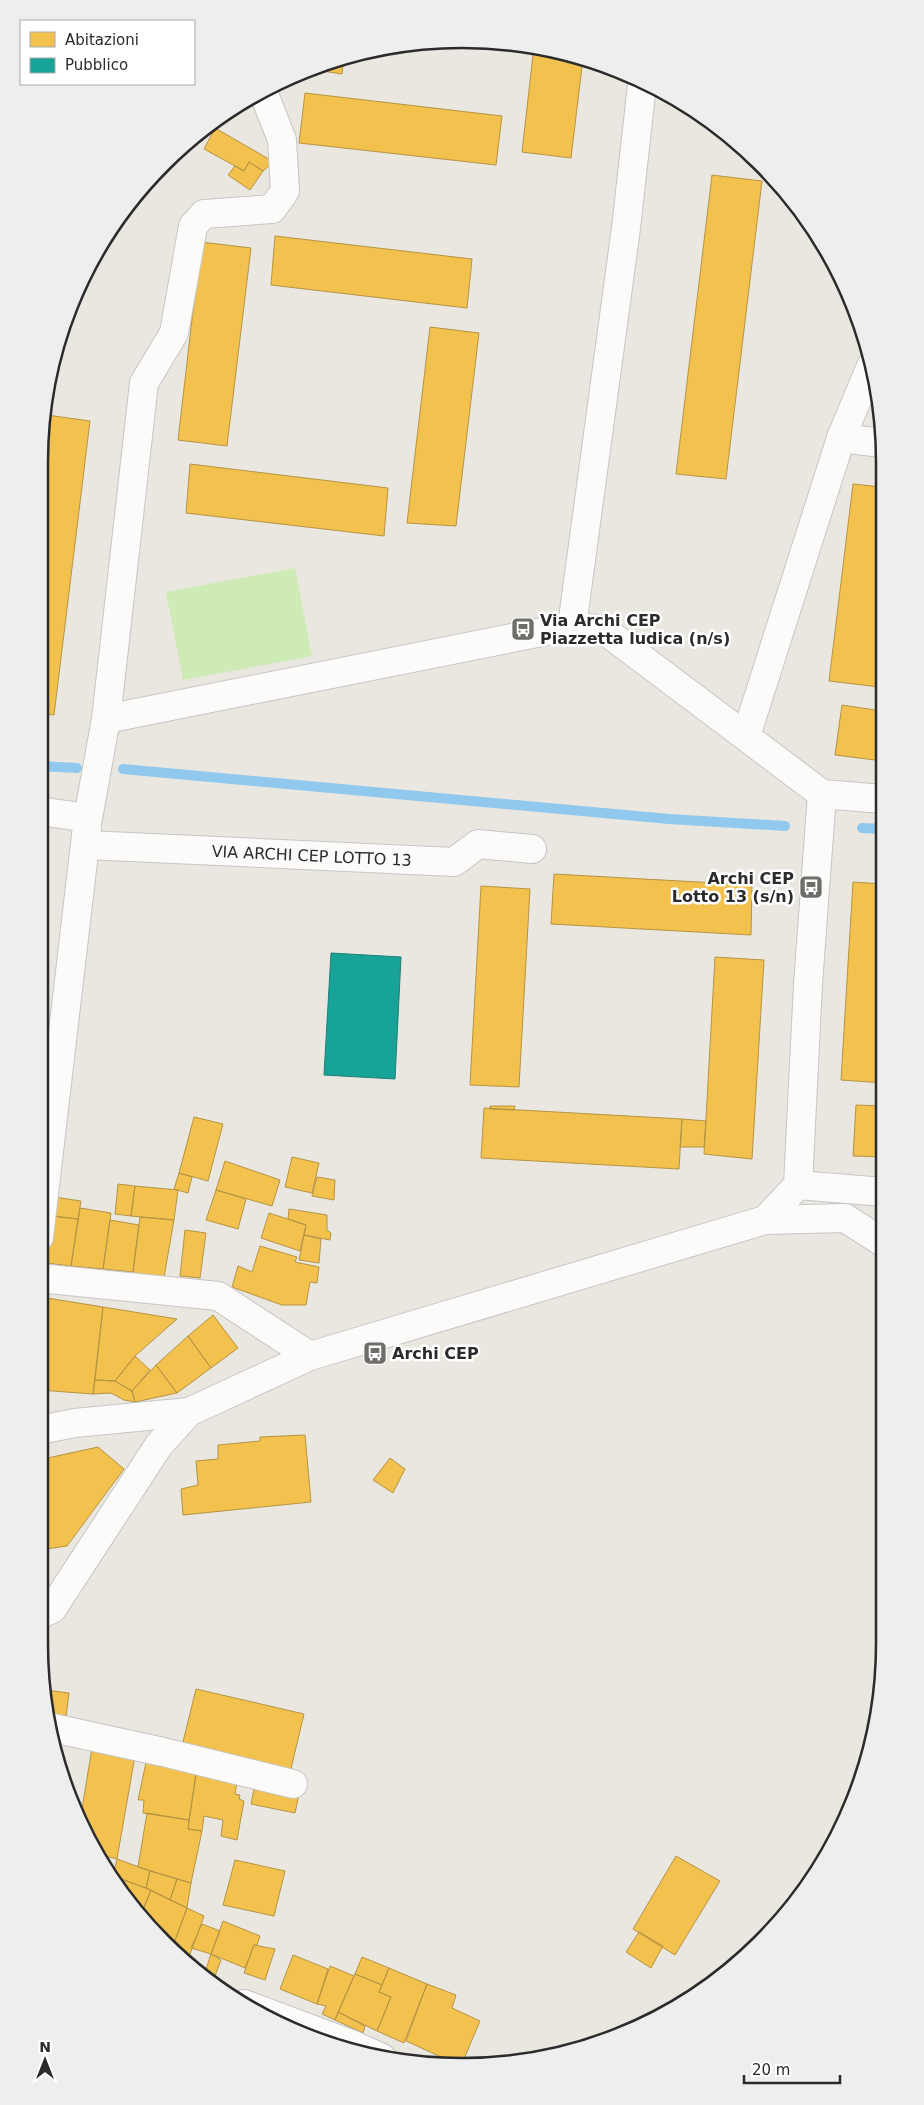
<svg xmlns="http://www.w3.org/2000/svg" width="924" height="2105" font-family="'DejaVu Sans',sans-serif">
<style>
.pitch{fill:#cfebb5}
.homes{fill:#f2c14e;stroke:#b69444}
.public{fill:#17a398;stroke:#1d7f77}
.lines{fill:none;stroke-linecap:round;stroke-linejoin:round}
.stream{stroke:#91c8ee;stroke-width:10}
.minor-casing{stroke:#c7c6c6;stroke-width:30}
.minor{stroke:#fcfbfa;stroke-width:28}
.labels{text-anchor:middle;stroke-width:5;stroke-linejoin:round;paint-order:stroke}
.poi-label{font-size:16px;font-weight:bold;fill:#2b2b2b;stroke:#fff;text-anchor:start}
.street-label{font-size:16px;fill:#2b2b2b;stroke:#fff}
.rim{fill:none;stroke:#2b2b2b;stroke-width:2.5}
</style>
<rect width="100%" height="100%" fill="#e9e7e0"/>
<path class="pitch" d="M295 568 312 656 183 680 166 592Z"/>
<path class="homes" d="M534 46 583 58 571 158 522 152Z
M344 56 342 74 309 69Z
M305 93 502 116 496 165 299 143Z
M215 128 274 162 263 171 249 162 244 171 204 149Z
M249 162 263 171 250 190 228 175 235 166 244 171Z
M712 175 762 181 726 479 676 474Z
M275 236 472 259 467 308 271 285Z
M201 242 251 248 227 446 178 440Z
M430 327 479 333 456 526 407 523Z
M47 415 90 421 54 715 39 713V462Z
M190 464 388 488 384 536 186 513Z
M853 484 882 487V656L879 687 829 681Z
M842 705 882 711 883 761 835 755Z
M554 874 752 885 751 935 551 924Z
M853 882 883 884 884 1083 841 1080Z
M481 886 530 889 519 1087 470 1085Z
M715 957 764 960 752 1159 704 1154Z
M856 1105 884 1106V1157L853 1156Z
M490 1106H515L514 1110 490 1109Z
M484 1108 682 1119 679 1169 481 1158Z
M194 1117 223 1124 208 1181 179 1173Z
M682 1119 706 1121 704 1147H680Z
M292 1157 319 1163 312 1193 285 1187Z
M225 1161 280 1180 272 1206 216 1190Z
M179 1173 192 1177 188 1193 174 1189Z
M317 1177 335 1180 334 1200 312 1196Z
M118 1184 135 1186 131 1216 115 1214Z
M135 1186 178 1190 174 1220 131 1216Z
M216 1190 246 1199 238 1229 206 1220Z
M54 1197 81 1201 78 1219 52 1216Z
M80 1208 111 1213 103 1269 71 1266Z
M289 1209 327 1215V1230L331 1233 330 1240 304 1235 306 1225 288 1219Z
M269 1213 306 1225 300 1251 261 1238Z
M52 1216 78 1219 71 1266 46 1263Z
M140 1217 174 1220 163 1283 132 1279Z
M110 1220 139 1225 133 1272 103 1269Z
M185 1230 206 1233 200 1278 180 1276Z
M304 1235 321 1239 319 1263 299 1260Z
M260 1246 297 1257 295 1262 319 1267 317 1283 310 1282 306 1305H282L232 1287 238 1266 252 1272Z
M47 1298 103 1307 93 1394 39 1390V1359Z
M103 1307 177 1319 135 1356 115 1381 95 1380Z
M213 1315 238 1348 211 1368 188 1336Z
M188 1336 211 1368 177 1393 156 1365Z
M135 1356 150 1370 132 1391 115 1381Z
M156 1365 177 1393 135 1402 132 1391Z
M95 1380 115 1381 132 1391 135 1402 124 1400 111 1393 93 1394Z
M305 1435 311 1502 183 1515 181 1489 198 1485 196 1461 218 1459V1445L260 1441V1437Z
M98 1447 124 1469 67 1546 46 1549 39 1495V1466L44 1465 43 1459Z
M390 1458 405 1469 393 1493 373 1480Z
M39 1495 48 1564 39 1565Z
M196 1689 304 1714 289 1777 181 1750Z
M46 1690 69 1693 66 1717 51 1715Z
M92 1748 135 1756 117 1859 94 1853 80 1821Z
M147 1758 197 1769 189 1820 143 1813 144 1800H138Z
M196 1773 237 1782 235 1794 240 1795 239 1799 244 1801 237 1840 221 1836 223 1820 204 1816 202 1831 188 1829Z
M256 1779 300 1790 295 1813 251 1804Z
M147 1813 189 1820 188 1829 202 1831 191 1883 138 1867Z
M676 1856 720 1881 675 1955 633 1929Z
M117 1859 150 1871 146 1888 113 1876Z
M235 1860 285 1871 274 1916 223 1905Z
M150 1871 177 1879 170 1900 146 1888Z
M113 1876 151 1890 140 1917 112 1878Z
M177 1879 191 1883 187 1908 170 1900Z
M151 1890 187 1908 173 1946 140 1917Z
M187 1908 204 1916 189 1957 173 1946Z
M223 1921 260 1936 257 1945H254L245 1968 211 1954Z
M202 1924 220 1931 211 1954 191 1948Z
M639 1932 663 1946 651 1968 626 1952Z
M254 1945 275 1949 265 1980 244 1973Z
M211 1954 221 1960 215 1976 205 1972Z
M293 1955 328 1969 317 2004 280 1989Z
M362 1957 389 1968 382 1985 355 1974Z
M330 1966 354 1976 335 2020 322 2014 326 2006 317 2004Z
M389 1968 427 1984 404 2043 377 2031 391 1997 379 1992Z
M355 1974 382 1985 379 1992 391 1997 377 2031 338 2012Z
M427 1984 456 1995 452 2008 480 2021 461 2066 406 2041Z
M338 2012 365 2026 363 2033 335 2020Z"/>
<path class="public" d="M331 953 401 957 395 1079 324 1075Z"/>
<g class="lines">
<path class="stream" d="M39 766 77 768
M123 769 669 819 785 826
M862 828 883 829"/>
<g class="minor-casing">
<g id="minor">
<path d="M841 438 882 443"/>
<path d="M572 626 626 228 642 85"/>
<path d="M746 736 841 438 871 366"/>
<path d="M822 794 883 799"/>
<path d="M39 811 88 818 106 719 144 383 174 333 193 226 204 214 272 209 285 191 282 140 264 94V89"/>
<path id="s1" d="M86 845 454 862 478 844 532 849"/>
<path d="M798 1185 884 1192"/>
<path d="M765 1220 845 1218 884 1243"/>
<path d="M39 1237 87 827"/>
<path d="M39 1278 218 1296 310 1356"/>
<path d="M39 1430 75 1423 189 1412 310 1356 765 1220 798 1185 808 984 822 794 604 630 572 626 106 719"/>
<path d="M39 1615 52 1609 159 1445 189 1412"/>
<path d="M53 1728 163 1752 293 1784"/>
<path d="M244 2004 351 2044 382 2058"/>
</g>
</g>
<use href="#minor" class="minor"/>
</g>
<defs>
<g id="bus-square" transform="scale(1.25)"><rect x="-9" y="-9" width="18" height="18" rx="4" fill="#6e6d6a" stroke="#fff"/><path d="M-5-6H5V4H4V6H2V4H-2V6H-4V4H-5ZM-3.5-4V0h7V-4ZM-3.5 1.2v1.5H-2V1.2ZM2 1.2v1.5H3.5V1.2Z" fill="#fff"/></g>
</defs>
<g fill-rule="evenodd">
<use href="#bus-square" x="523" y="629"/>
<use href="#bus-square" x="811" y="887"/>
<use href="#bus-square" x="375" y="1353"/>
</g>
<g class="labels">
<g class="poi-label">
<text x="540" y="626">Via Archi CEP<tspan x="540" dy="18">Piazzetta ludica (n/s)</tspan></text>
<text x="794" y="884" text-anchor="end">Archi CEP<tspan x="794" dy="18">Lotto 13 (s/n)</tspan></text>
<text x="392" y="1359">Archi CEP</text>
</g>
<g class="street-label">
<text dy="6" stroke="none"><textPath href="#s1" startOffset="226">VIA ARCHI CEP LOTTO 13</textPath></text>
</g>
</g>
<path d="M0 0H924V2105H0ZM462 48H462A414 414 0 0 1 876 462V1644A414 414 0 0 1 462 2058H462A414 414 0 0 1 48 1644V462A414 414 0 0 1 462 48Z" fill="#eee" fill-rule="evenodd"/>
<path class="rim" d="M462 48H462A414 414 0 0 1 876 462V1644A414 414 0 0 1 462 2058H462A414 414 0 0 1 48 1644V462A414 414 0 0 1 462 48Z"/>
<rect x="20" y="20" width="175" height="65" fill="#ffffff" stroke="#aaaaaa"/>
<rect x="30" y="32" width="25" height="15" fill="#f2c14e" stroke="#aaaaaa"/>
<text x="65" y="45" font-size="15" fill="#2b2b2b">Abitazioni</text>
<rect x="30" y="58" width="25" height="15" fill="#17a398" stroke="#aaaaaa"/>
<text x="65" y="70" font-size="15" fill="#2b2b2b">Pubblico</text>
<g transform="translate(45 2060)" stroke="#ffffff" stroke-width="4" paint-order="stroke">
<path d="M0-4L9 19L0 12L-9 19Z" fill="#2b2b2b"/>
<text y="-8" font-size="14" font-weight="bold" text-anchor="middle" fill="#2b2b2b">N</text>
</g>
<path d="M744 2075v8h96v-8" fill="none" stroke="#2b2b2b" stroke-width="2.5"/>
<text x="752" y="2075" font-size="15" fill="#2b2b2b" stroke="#ffffff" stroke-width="4" paint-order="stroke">20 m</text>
</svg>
